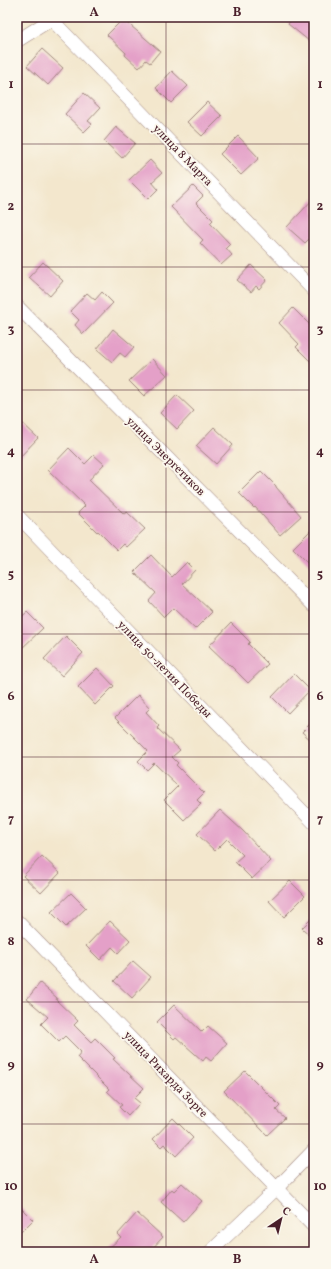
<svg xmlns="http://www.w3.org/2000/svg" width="331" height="1269" font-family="Vollkorn,serif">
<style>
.building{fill:#e4a0c8}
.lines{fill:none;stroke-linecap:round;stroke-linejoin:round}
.minor-casing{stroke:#9e837c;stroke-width:14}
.minor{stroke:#fff;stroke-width:13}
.grid{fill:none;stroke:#4a1f2b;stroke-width:1;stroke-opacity:0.55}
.labels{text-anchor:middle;stroke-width:3.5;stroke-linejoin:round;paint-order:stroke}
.street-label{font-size:12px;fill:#4a1f2b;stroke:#fbf7ec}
.neatline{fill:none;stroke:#4a1f2b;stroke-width:1.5}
.grid-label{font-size:13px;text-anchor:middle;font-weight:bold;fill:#4a1f2b}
</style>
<rect width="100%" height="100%" fill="#fbf7ec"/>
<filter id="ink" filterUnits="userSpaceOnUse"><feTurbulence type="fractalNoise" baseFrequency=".025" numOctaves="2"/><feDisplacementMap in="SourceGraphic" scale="8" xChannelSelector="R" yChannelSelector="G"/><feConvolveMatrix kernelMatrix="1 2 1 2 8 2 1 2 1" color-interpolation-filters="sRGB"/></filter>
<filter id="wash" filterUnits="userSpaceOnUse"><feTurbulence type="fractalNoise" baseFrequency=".012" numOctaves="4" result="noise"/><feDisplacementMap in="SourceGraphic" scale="16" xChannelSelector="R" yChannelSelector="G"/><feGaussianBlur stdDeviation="0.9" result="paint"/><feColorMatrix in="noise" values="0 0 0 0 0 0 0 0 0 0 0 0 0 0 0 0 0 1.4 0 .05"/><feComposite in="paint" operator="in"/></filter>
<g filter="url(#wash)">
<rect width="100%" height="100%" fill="#f3e7cd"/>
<g id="blocks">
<path class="building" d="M294 17H314V45L288 24Z
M123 19 160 51 150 63 146 60 139 68 125 55 126 53 107 35Z
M42 49 63 68 48 85 27 66Z
M172 71 188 86 171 103 156 88Z
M84 93 100 108 88 121 92 124 84 132 65 114Z
M207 102 222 116 202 136 187 122Z
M116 127 135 143 122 158 104 141Z
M238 136 259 158 241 175 220 154Z
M150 160 162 173 152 182 158 189 148 199 129 180Z
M193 186 203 196 196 203 213 220 210 223 230 244 226 248 232 255 221 265 200 243 203 240 171 207Z
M314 198V234L305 243 287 227Z
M43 262 63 281 50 296 29 277Z
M251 265 267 280 259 289 256 286 251 292 237 280Z
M102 292 113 303 83 334 75 325 79 320 70 311 87 293 95 300Z
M293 308 314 329V365L296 347 299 344 279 323Z
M113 329 134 347 125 357 120 353 112 362 97 349Z
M152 359 167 375 144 396 129 381Z
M177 395 194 411 177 429 160 413Z
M17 418 38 438 17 460Z
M214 427 233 445 216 464 196 446Z
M69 448 85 464 94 455 104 464 89 480 124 514 127 512 145 529 126 547 123 544 117 550 98 531 97 532 78 513 85 506 48 470Z
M261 471 276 486V487L301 516 280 535 255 507 254 508 239 493Z
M314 527V569L293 548Z
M151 555 172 577 187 562 195 570 182 584 212 612 195 629 173 608 164 617 149 601 156 593 134 572Z
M27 612 43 628 17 653V621Z
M231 623 250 642 248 644 268 664 248 683 229 664V665L209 646Z
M66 636 83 653 62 676 44 659Z
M97 668 114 686 95 705 78 687Z
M294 674 310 690 288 713 272 697Z
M138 695 150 708 146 712 159 726 157 728 180 750 172 757 178 763 176 765 204 793 197 800 201 804 184 820 164 800 178 786 154 763 147 770 138 761 148 751 115 718Z
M314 720V743L302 732Z
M220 810 243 831 271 861 252 879 235 862 243 855 227 839 215 851 197 834Z
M42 856 60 873 41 893 23 876Z
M290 881 305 896 284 917 269 901Z
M71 893 86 908 66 927 51 912Z
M314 916V939L302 928Z
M110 921 130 940 118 953 112 947 100 960 86 946Z
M133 961 151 977 132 998 114 981Z
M40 983 57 998 56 1000 78 1021 74 1025 91 1042 95 1038 115 1058 113 1059 144 1088 134 1098 140 1103 128 1116 119 1107 122 1105 107 1091 109 1089 77 1057 81 1052 65 1036 59 1042 41 1024 48 1017 27 999Z
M174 1005 202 1032 208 1026 227 1043 211 1061 206 1057 203 1061 176 1037 174 1039 157 1022Z
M245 1071 280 1106 276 1110 285 1118 267 1135 224 1091Z
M173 1118 193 1138 176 1156 164 1144 161 1147 153 1139Z
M182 1183 202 1201 183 1222 161 1202 172 1189 174 1191Z
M17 1204 33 1220 17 1236Z
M137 1213 163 1237 149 1252H105L121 1237 118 1234Z"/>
</g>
</g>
<g filter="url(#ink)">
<use href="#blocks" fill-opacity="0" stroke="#9e837c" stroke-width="1"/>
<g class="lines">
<g class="minor-casing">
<path id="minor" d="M51 19 314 291
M17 41 55 17
M17 306 314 606
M17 515 314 823
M17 921 314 1227
M210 1252 277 1188 314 1150"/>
</g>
<use href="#minor" class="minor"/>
</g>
</g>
<path class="grid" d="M166 17V1252M17 144H314M17 267H314M17 390H314M17 512H314M17 634H314M17 757H314M17 880H314M17 1002H314M17 1124H314"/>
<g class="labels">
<g class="street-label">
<text transform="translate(183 155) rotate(46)" y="4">улица 8 Марта</text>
<text transform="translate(166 456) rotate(45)" y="4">улица Энергетиков</text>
<text transform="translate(165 669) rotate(46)" y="4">улица 50-летия Победы</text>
<text transform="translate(166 1074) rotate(46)" y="4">улица Рихарда Зорге</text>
</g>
</g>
<rect width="331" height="1269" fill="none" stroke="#fbf7ec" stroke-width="44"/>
<g transform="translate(281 1219) rotate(35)" stroke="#fbf7ec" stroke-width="3" paint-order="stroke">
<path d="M0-3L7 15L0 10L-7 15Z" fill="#4a1f2b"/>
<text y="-6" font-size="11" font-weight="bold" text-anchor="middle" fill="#4a1f2b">С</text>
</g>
<rect x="22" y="22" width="287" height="1225" class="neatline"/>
<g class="grid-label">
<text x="94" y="16">A</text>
<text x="237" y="16">B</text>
<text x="11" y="88">1</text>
<text x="320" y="88">1</text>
<text x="11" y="210">2</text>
<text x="320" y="210">2</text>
<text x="11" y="333">3</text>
<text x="320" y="333">3</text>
<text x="11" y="455">4</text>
<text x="320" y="455">4</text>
<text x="11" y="578">5</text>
<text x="320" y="578">5</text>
<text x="11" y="700">6</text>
<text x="320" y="700">6</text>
<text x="11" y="823">7</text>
<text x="320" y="823">7</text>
<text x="11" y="945">8</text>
<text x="320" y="945">8</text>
<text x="11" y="1068">9</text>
<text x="320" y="1068">9</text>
<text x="11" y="1190">10</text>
<text x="320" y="1190">10</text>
<text x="94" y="1263">A</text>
<text x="237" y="1263">B</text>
</g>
</svg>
